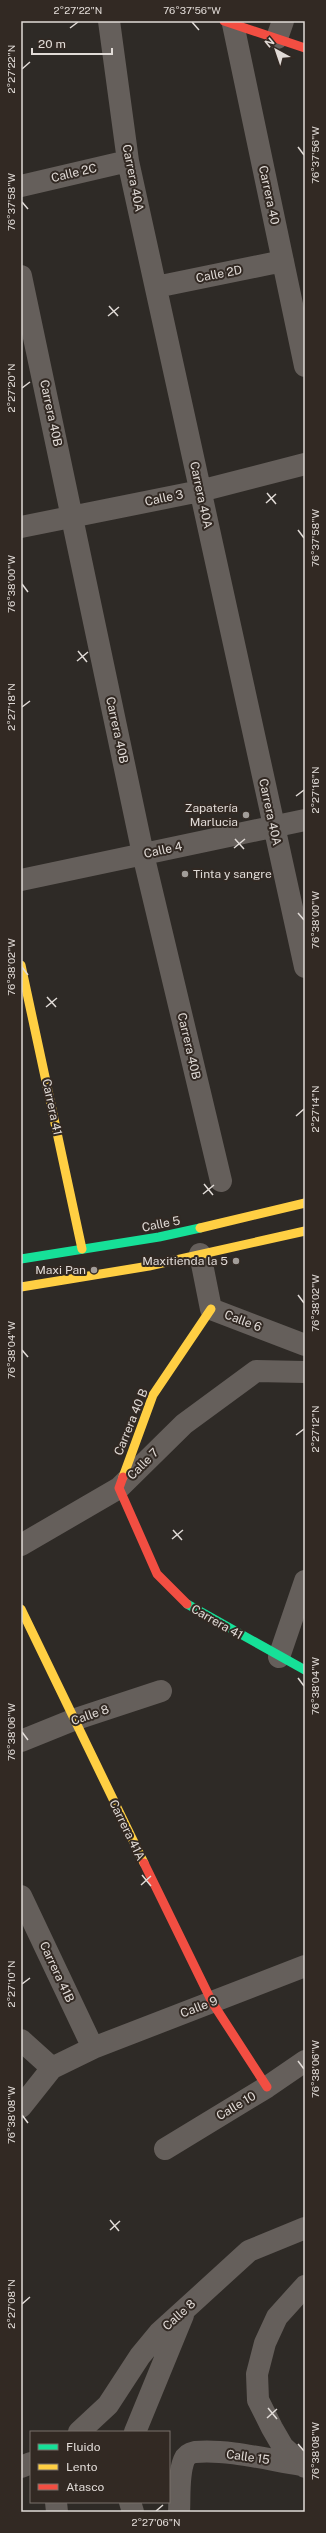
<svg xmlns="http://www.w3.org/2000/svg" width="326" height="2533" font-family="'Public Sans',sans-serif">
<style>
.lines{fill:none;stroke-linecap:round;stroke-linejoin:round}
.street{stroke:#655f5b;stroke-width:22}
.fast{stroke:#16e098;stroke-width:9}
.slow{stroke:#ffcf43;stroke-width:9}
.jam{stroke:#f24e42;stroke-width:9}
.ticks{fill:none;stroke:#e1dbd7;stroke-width:1.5}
.poi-dot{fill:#a29d99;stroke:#322923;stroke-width:1.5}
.labels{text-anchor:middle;stroke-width:4;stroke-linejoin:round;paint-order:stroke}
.street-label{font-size:12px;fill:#e1dbd7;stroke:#322923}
.poi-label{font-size:12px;fill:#e1dbd7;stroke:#322923;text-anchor:end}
.neatline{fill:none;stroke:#e1dbd7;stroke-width:1.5}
.ticks-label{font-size:10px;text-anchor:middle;fill:#e1dbd7}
</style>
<rect width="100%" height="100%" fill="#2e2a26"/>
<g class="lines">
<path class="street" d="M109 21 128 161 305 967
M233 24 305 366
M277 38 283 21
M21 186 128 161
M21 276 143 854 221 1181
M156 287 283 261
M21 527 200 491 305 464
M21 880 305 820
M200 1254 211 1309 305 1345
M21 1545 119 1488 184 1424 256 1371 305 1372
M279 1657 305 1581
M21 1741 73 1720 161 1691
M21 1896 93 2048
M21 2040 52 2068
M21 2107 52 2068 93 2048 305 1966
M165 2149 267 2087 305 2061
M305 2286 277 2317 265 2343 257 2374 258 2400 272 2428 283 2447 305 2467
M79 2432 108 2405 140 2356 159 2333 249 2251 305 2228
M135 2432 183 2315
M21 2467 31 2463
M56 2502 57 2512
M130 2502 133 2512
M179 2512C180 2497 178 2475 184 2460 186 2455 190 2453 195 2452 228 2449 269 2460 302 2465"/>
<path class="fast" d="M21 1259 159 1237 200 1228
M187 1604 305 1670"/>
<path class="slow" d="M21 965 82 1249
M200 1228 305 1203
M21 1287 149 1266 305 1231
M123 1477 153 1395 211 1309
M21 1609 144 1863"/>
<path class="jam" d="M224 21 305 48
M123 1477 119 1488 157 1574 187 1604
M144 1863 212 2002 267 2087"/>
</g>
<path class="ticks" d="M192 22 199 30M70 28 78 22M22 69 30 62M298 147 304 155M22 202 28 209M109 306 118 316M108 316 119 307M22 388 30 382M267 493 276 504M266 503 276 494M298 530 304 538M22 584 28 592M78 651 87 662M77 661 88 652M22 707 30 701M296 796 304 790M235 839 244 849M234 848 245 839M298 913 304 920M22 967 28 975M47 997 56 1007M46 1007 57 998M296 1116 304 1109M204 1184 213 1195M203 1194 214 1185M298 1295 304 1303M22 1350 28 1357M296 1435 304 1429M173 1530 182 1540M172 1539 183 1530M298 1678 304 1686M22 1732 28 1740M142 1875 151 1886M141 1885 151 1876M22 1984 30 1978M298 2061 304 2069M22 2115 28 2123M110 2220 119 2231M110 2230 120 2221M22 2304 30 2297M268 2408 277 2419M267 2418 277 2409M298 2444 304 2451M156 2511 163 2505"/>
<g class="poi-dot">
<circle cx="246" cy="815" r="4"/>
<circle cx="185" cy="874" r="4"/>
<circle cx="236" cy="1261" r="4"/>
<circle cx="94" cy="1270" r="4"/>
</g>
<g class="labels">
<g class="street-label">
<text transform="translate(74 173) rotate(-13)" y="4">Calle 2C</text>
<text transform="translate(133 178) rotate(79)" y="4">Carrera 40A</text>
<text transform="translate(269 195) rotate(78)" y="4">Carrera 40</text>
<text transform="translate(219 274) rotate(-11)" y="4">Calle 2D</text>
<text transform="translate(51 413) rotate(78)" y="4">Carrera 40B</text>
<text transform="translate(201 495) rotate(78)" y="4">Carrera 40A</text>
<text transform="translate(164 498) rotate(-12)" y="4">Calle 3</text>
<text transform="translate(117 730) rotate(78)" y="4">Carrera 40B</text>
<text transform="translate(270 812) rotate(78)" y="4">Carrera 40A</text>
<text transform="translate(163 850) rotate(-12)" y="4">Calle 4</text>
<text transform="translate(189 1046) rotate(77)" y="4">Carrera 40B</text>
<text transform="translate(52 1107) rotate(78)" y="4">Carrera 41</text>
<text transform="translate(161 1224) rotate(-11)" y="4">Calle 5</text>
<text transform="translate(243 1321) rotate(21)" y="4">Calle 6</text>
<text transform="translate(131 1422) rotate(-68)" y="4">Carrera 40 B</text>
<text transform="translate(143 1464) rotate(-45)" y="4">Calle 7</text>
<text transform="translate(217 1622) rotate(30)" y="4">Carrera 41</text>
<text transform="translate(90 1715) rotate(-19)" y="4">Calle 8</text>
<text transform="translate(127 1830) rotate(64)" y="4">Carrera 41A</text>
<text transform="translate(57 1972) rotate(65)" y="4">Carrera 41B</text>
<text transform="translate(199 2007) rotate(-21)" y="4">Calle 9</text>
<text transform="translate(236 2106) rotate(-31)" y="4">Calle 10</text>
<text transform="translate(179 2315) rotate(-42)" y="4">Calle 8</text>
<text transform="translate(248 2457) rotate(8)" y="4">Calle 15</text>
</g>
<g class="poi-label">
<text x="238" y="812">Zapatería<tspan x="238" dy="14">Marlucia</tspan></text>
<text x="193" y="878" text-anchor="start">Tinta y sangre</text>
<text x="228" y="1265">Maxitienda la 5</text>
<text x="86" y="1274">Maxi Pan</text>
</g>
</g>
<rect width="326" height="2533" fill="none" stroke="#322923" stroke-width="44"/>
<rect x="30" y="2431" width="140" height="72" fill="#322923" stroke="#78706b"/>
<rect x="38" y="2444" width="20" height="6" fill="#16e098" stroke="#78706b"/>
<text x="66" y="2451" font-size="12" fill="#e1dbd7">Fluido</text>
<rect x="38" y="2464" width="20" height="6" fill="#ffcf43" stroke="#78706b"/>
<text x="66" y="2471" font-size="12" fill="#e1dbd7">Lento</text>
<rect x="38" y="2484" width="20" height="6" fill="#f24e42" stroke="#78706b"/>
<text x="66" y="2491" font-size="12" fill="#e1dbd7">Atasco</text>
<g transform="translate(276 50) rotate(320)" stroke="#322923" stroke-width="3" paint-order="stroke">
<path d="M0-3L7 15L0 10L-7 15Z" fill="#e1dbd7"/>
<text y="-6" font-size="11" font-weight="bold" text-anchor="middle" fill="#e1dbd7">N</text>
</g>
<path d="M32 48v6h80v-6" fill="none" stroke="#e1dbd7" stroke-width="2"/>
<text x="38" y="48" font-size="12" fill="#e1dbd7" stroke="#322923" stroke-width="3" paint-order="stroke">20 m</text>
<rect x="22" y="22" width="282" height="2489" class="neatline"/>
<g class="ticks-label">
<text x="78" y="14">2°27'22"N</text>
<text x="192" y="14">76°37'56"W</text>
<text transform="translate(11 69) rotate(-90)" y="4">2°27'22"N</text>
<text transform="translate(315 155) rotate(-90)" y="4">76°37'56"W</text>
<text transform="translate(11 202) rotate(-90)" y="4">76°37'58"W</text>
<text transform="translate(11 388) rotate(-90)" y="4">2°27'20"N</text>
<text transform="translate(315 538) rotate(-90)" y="4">76°37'58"W</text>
<text transform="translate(11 584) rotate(-90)" y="4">76°38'00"W</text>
<text transform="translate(11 707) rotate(-90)" y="4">2°27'18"N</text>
<text transform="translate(315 790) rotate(-90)" y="4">2°27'16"N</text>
<text transform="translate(315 920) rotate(-90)" y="4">76°38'00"W</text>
<text transform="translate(11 967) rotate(-90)" y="4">76°38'02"W</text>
<text transform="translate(315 1109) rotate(-90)" y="4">2°27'14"N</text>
<text transform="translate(315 1303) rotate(-90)" y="4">76°38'02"W</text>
<text transform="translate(11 1350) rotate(-90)" y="4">76°38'04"W</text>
<text transform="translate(315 1429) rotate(-90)" y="4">2°27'12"N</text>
<text transform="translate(315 1686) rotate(-90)" y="4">76°38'04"W</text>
<text transform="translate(11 1732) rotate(-90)" y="4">76°38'06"W</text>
<text transform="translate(11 1984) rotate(-90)" y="4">2°27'10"N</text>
<text transform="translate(315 2069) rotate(-90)" y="4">76°38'06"W</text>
<text transform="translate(11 2115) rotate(-90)" y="4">76°38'08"W</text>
<text transform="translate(11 2304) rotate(-90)" y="4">2°27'08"N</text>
<text transform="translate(315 2451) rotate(-90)" y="4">76°38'08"W</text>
<text x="156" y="2526">2°27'06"N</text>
</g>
</svg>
